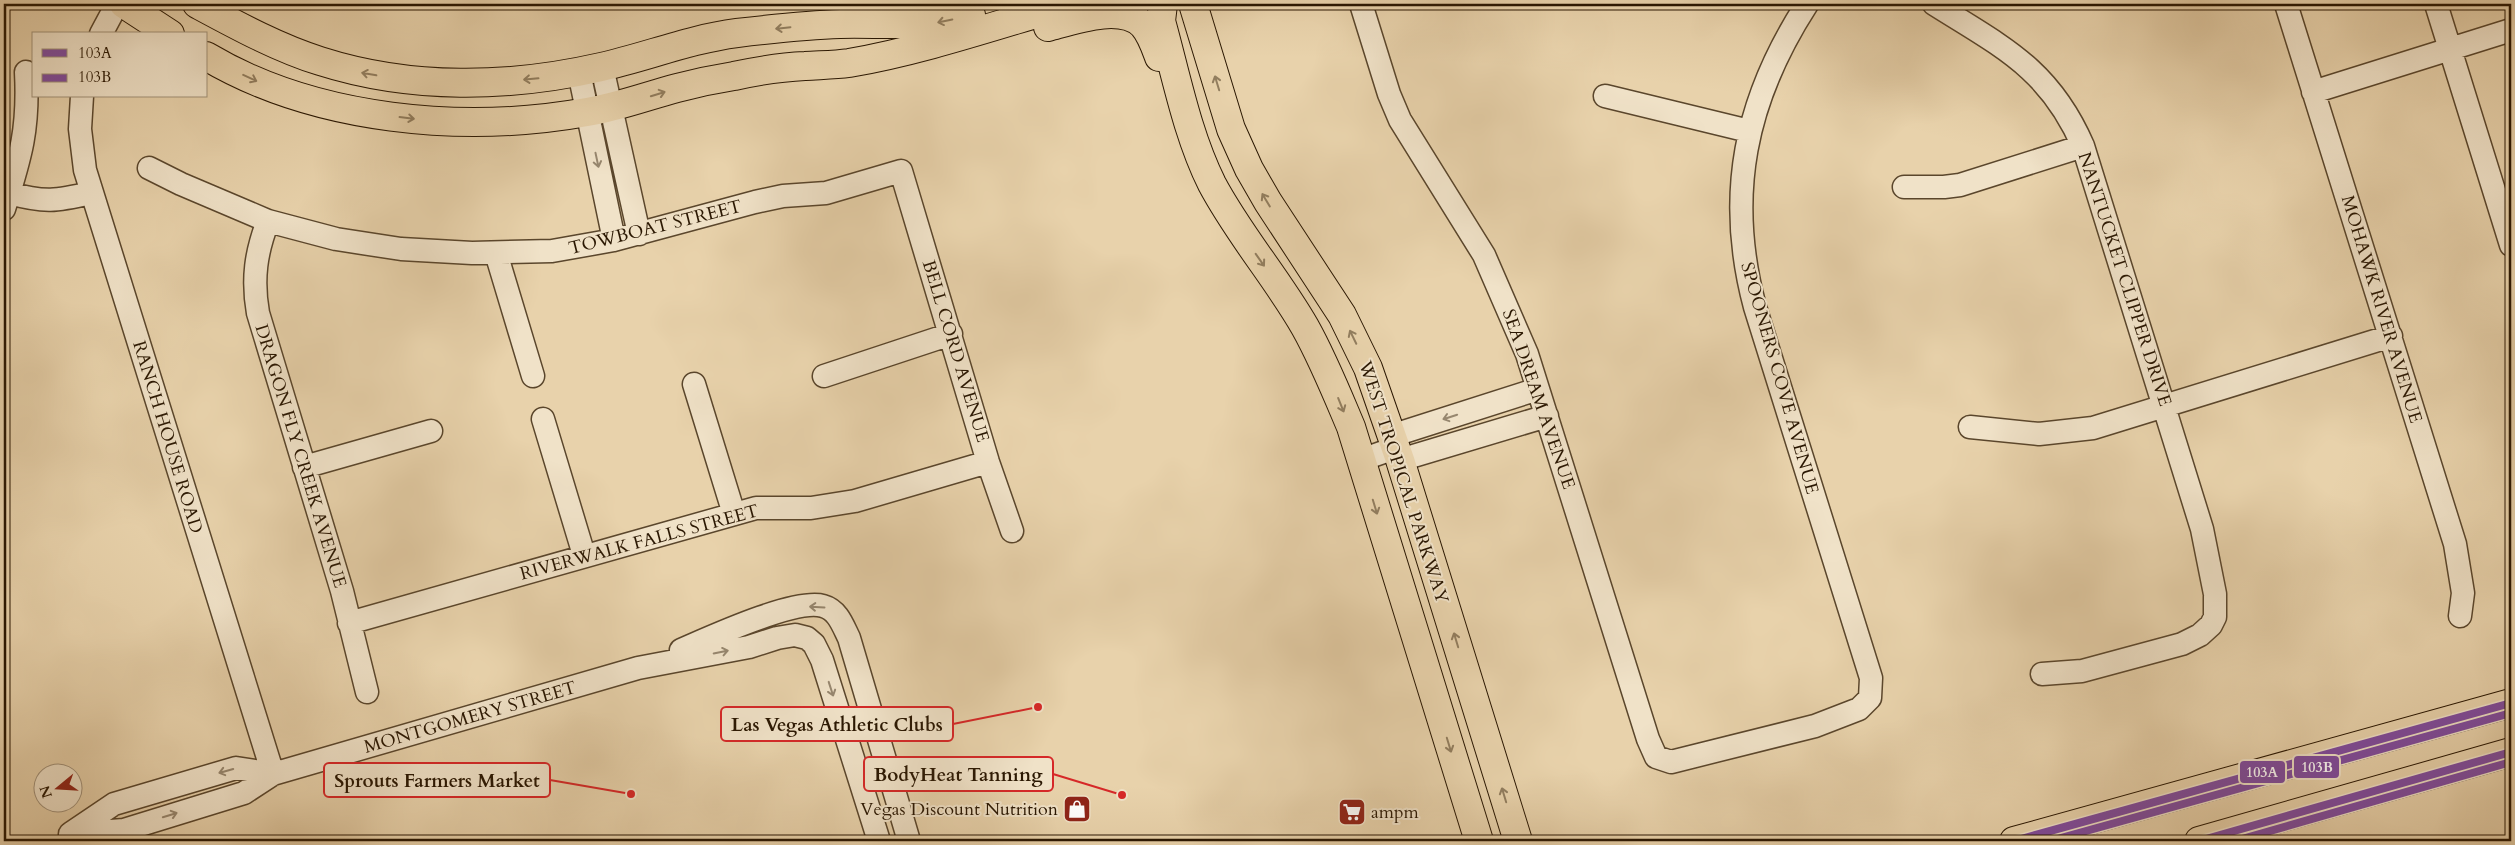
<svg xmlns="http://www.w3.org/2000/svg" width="2515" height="845" font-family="Cardo,serif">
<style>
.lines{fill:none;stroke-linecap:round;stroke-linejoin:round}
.minor-casing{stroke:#5a462c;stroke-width:25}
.major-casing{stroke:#2a1702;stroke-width:30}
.minor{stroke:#f0e2c8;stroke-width:22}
.major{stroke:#e8d2ab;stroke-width:28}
.bus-1-casing{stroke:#f0e2c8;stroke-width:11}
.bus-2-casing{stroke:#f0e2c8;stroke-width:11}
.bus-1{stroke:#804c9e;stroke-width:8}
.bus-2{stroke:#804c9e;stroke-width:8}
.oneway{stroke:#927e5f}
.oneway2{stroke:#97876f}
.labels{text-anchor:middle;stroke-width:4;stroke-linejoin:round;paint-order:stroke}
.street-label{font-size:18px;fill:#2a1702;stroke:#f0e2c8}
.poi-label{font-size:18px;fill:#2a1702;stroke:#f0e2c8;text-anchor:end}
.leader{fill:none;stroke:#d62828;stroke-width:2}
.callout-dot{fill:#d62828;stroke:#f0e2c8;stroke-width:2}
.callout{fill:#f0e2c8;stroke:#d62828;stroke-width:2}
.callout-label{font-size:19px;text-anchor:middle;font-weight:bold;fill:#2a1702}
.line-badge{stroke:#f0e2c8;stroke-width:2}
.badge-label{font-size:14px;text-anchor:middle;font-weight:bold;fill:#fff}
</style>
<rect width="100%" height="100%" fill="#e8d2ab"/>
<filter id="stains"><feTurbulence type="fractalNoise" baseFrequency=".004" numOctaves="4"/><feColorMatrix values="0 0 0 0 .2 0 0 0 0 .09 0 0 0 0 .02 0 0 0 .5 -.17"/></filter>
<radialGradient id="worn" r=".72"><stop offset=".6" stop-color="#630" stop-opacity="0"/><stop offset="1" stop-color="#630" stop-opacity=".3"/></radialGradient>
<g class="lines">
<g class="minor-casing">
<path id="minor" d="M1361 4 1389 94 1400 120 1484 255 1527 354 1648 739 1656 757 1671 762 1815 726 1859 709 1870 698 1871 678 1755 307C1725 195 1745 100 1807 4
M1934 4C2002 47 2049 68 2083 146L2202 529 2215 594V617L2211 625 2200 635 2182 644 2082 671 2042 674
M2286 4 2455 544 2463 593 2460 616
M2436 4 2511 245
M101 34 117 4
M602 67 639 234
M579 72 614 240
M2313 92 2511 30
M82 96 80 129 85 170 273 774
M1605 96 1749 131
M149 168 181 184 268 221 336 239 401 249 472 253 552 251 614 240 755 202 783 196 826 193 901 171 988 462 1012 531
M1904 187H1944L1960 185 2083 146
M9 193C45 203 56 201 91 193
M4 209C21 156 29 128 26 72
M268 221C256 252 252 279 258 313L342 591 367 692
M496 253 533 376
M824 376 951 334
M694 384 734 514
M543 419 584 555
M1970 427 2039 434 2093 428 2391 336
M1391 436 1538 389
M1361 460 1395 448
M1400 460 1547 416
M304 467 431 431
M349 623 756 508H811L855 501 988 462
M681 650C709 638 795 598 823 606 838 610 843 626 849 638L909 841
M71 833 114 804 236 768 273 774
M70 834 124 830 244 793 273 774 638 668 749 647 777 638 795 635 807 638 814 644 822 660 879 841"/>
</g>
<g class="major-casing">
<path id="major" d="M124 4 170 34
M197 4C236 25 278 48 320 61 411 90 509 88 601 67 646 57 690 39 737 33 771 29 805 25 840 24 887 23 925 28 971 15
M1163 4 1161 21C1176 75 1187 134 1212 184 1239 235 1277 278 1305 327 1323 359 1337 394 1351 427L1479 841
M1193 4 1231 129 1249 169 1268 202 1342 315 1368 368 1400 460 1518 841
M1048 27C1074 20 1121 3 1143 25 1151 34 1155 46 1159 57
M206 56C315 121 464 134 587 112 618 107 647 96 677 88 696 83 715 79 734 76 757 71 782 67 805 66 820 65 835 65 849 63 924 50 996 25 1069 4
M2014 841 2511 703
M2199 841 2511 752"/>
</g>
<use href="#minor" class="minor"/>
<use href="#major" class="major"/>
<g class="bus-1-casing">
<path id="bus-1" d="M2014 841 2511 703
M2199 841 2511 752"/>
</g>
<g class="bus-2-casing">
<path id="bus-2" d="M2050 841 2511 713
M2235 841 2511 762"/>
</g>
<use href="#bus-1" class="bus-1"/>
<use href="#bus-2" class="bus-2"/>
</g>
<defs><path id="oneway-shaft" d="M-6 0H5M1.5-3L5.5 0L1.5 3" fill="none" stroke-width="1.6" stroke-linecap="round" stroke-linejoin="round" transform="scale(1.25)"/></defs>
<g class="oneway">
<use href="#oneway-shaft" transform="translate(945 21) rotate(168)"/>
<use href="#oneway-shaft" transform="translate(783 28) rotate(174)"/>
<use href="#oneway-shaft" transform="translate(369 74) rotate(-170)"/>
<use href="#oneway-shaft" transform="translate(250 78) rotate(25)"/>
<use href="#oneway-shaft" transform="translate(531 79) rotate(175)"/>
<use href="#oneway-shaft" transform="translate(1217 83) rotate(-107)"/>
<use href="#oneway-shaft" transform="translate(658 94) rotate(-17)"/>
<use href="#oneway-shaft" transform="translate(407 118) rotate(7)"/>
<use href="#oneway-shaft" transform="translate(1266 200) rotate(-121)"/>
<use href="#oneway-shaft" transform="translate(1260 260) rotate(55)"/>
<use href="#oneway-shaft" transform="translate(1353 337) rotate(-116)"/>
<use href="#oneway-shaft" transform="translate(1341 405) rotate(68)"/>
<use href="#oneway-shaft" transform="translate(1375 507) rotate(73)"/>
<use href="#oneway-shaft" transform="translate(1456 640) rotate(-107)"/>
<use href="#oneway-shaft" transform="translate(1449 745) rotate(73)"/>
<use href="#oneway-shaft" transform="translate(1504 795) rotate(-107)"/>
</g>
<g class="oneway2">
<use href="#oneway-shaft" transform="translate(597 160) rotate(78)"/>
<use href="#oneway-shaft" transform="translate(1450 417) rotate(162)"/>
<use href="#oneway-shaft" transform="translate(817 607) rotate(-177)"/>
<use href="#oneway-shaft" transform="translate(721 652) rotate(-11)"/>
<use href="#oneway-shaft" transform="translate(831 689) rotate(72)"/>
<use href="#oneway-shaft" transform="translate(226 771) rotate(164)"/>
<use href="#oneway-shaft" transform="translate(170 815) rotate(-17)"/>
</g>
<defs>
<g id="shop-square" transform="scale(1.4375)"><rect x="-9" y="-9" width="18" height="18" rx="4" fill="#8f2418" stroke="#f0e2c8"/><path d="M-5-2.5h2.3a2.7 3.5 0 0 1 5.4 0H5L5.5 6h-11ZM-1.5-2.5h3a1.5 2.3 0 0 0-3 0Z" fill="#fff"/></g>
<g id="supermarket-square" transform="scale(1.4375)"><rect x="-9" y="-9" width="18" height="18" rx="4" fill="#8f2418" stroke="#f0e2c8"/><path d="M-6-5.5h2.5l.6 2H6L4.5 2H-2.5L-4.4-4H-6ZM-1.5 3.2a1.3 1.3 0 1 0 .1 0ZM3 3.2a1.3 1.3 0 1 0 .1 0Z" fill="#fff"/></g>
</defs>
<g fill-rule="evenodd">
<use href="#shop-square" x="1077" y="809"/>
<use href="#supermarket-square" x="1352" y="812"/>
</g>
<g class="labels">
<g class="street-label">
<text transform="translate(655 227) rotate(-14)" y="6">TOWBOAT STREET</text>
<text transform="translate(2125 279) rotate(72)" y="6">NANTUCKET CLIPPER DRIVE</text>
<text transform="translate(2382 309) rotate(73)" y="6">MOHAWK RIVER AVENUE</text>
<text transform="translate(956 351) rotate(73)" y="6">BELL CORD AVENUE</text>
<text transform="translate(1780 378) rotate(74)" y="6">SPOONERS COVE AVENUE</text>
<text transform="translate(1539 399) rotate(71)" y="6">SEA DREAM AVENUE</text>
<text transform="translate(168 437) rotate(73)" y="6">RANCH HOUSE ROAD</text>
<text transform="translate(301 456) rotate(73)" y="6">DRAGON FLY CREEK AVENUE</text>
<text transform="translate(1404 482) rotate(72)" y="6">WEST TROPICAL PARKWAY</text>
<text transform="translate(639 542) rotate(-15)" y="6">RIVERWALK FALLS STREET</text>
<text transform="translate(470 717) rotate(-16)" y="6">MONTGOMERY STREET</text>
</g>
<g class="poi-label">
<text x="1058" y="815">Vegas Discount Nutrition</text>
<text x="1371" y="818" text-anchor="start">ampm</text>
</g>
</g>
<path class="leader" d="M1038 707L953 724M1122 795L1053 774M631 794L550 780"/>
<g class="callout-dot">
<circle cx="1038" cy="707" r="5"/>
<circle cx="1122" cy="795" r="5"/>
<circle cx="631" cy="794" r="5"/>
</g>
<g class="callout">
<rect x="721" y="707" width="232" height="34" rx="5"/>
<rect x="864" y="757" width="189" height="34" rx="5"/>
<rect x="324" y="763" width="226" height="34" rx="5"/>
</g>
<g class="callout-label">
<text x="837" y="731">Las Vegas Athletic Clubs</text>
<text x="958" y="781">BodyHeat Tanning</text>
<text x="437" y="787">Sprouts Farmers Market</text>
</g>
<g class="line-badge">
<rect x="2293" y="755" width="47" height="24" rx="5" fill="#804c9e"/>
<rect x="2239" y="760" width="47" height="24" rx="5" fill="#804c9e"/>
</g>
<g class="badge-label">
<text x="2317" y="772">103B</text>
<text x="2262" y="777">103A</text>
</g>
<rect width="2515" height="845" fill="none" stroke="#e8d2ab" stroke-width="20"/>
<rect x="5" y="5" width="2505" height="835" fill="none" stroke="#2a1702" stroke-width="2.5"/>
<rect x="10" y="10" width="2495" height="825" fill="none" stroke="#2a1702"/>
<rect x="32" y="32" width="175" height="65" fill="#f0e2c8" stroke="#a19179"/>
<rect x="42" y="49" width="25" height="8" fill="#804c9e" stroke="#a19179"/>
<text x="78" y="58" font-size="15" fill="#2a1702">103A</text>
<rect x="42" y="74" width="25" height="8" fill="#804c9e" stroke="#a19179"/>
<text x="78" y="82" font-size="15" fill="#2a1702">103B</text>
<g transform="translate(58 788) rotate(252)"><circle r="24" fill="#f0e2c8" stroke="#a19179"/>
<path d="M0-4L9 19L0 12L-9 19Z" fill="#8f2418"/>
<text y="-8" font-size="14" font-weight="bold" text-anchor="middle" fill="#2a1702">N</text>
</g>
<rect width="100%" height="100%" filter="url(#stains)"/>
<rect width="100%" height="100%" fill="url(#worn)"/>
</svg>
